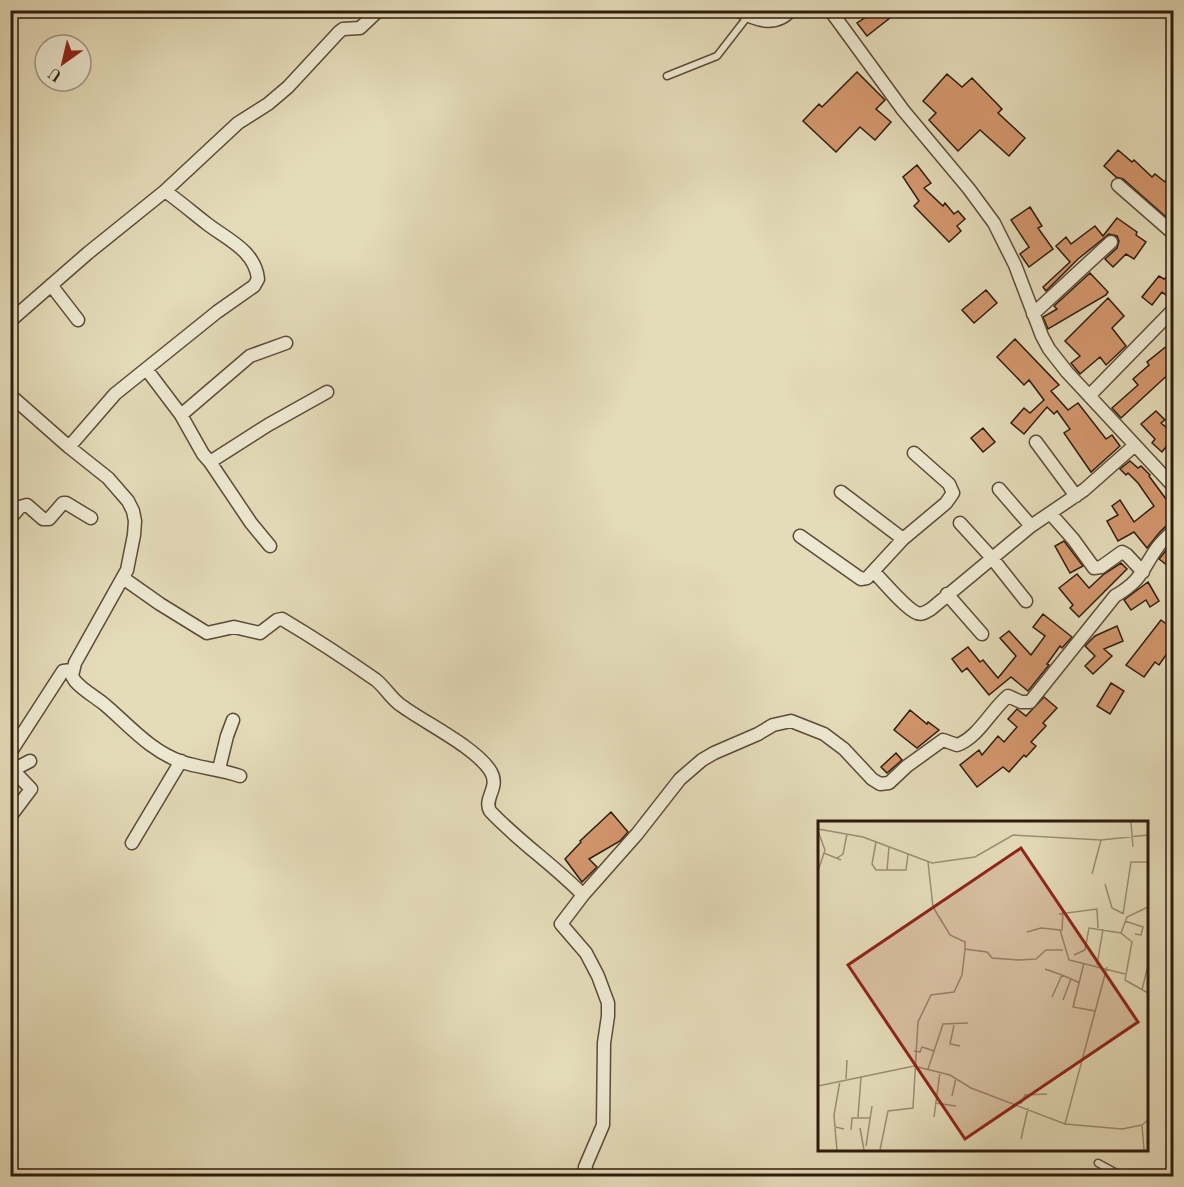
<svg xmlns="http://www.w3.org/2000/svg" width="1184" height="1187" font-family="'Old Standard TT',serif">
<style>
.building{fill:#d3966d;stroke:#2e1b0d;stroke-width:1.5}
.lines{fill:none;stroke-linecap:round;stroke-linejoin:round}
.lane-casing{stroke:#5c4b38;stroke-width:9}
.street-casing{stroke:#5c4b38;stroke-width:15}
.lane{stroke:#ede8d1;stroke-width:6}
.street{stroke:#ede8d1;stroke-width:12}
.inset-road{fill:none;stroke:#9b8e74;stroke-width:1.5}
.view{fill:#8f2418;fill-opacity:0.15;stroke:#8f2418;stroke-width:3}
.inset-edge{fill:none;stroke:#2e1b0d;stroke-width:3}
</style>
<rect width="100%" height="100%" fill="#e4dbb8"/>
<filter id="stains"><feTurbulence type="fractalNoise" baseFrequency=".00333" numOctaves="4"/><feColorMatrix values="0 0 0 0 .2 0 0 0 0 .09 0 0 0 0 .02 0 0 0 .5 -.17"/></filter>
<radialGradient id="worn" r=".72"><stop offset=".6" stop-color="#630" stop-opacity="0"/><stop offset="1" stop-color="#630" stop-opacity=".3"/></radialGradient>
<path class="building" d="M861 10H886L891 17 867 36 857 23 866 17Z
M857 72 885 100 876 109 891 122 875 140 860 127 836 152 803 121 819 104 822 107Z
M947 74 962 87 972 78 1002 109 998 113 1025 138 1009 156 980 130 958 151 929 120 936 113 923 101Z
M1118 150 1132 162 1134 160 1152 177 1155 174 1165 182 1167 179 1173 184V223L1123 179 1116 177 1104 166Z
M917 165 931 183 924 188 943 206 945 203 954 214 958 211 965 219 957 226 961 231 949 242 914 206 919 201 903 177Z
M1030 207 1042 226 1038 228 1053 249 1029 267 1020 254 1029 247 1011 220Z
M1117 218 1137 232 1136 235 1146 242 1134 259 1126 254 1113 267 1105 259 1117 248 1119 241 1117 236 1109 234 1078 259 1046 291 1043 287 1070 262 1056 246 1066 237 1071 244 1095 226 1103 236Z
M1173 272V301L1162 292 1152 305 1142 297 1159 276 1164 279Z
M1090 273 1108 292 1106 295 1048 329 1043 317 1057 309 1054 306Z
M986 290 997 303 974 323 962 310Z
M1108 298 1124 316 1112 328 1126 346 1106 365 1100 357 1080 374 1071 363 1080 356 1065 341Z
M1015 339 1059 385 1051 391 1068 410 1078 403 1106 439 1112 435 1120 446 1091 472 1064 433 1070 429 1057 411 1054 414 1047 407 1024 434 1011 423 1024 408 1030 413 1044 400 1029 380 1024 385 997 357Z
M1173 341V370L1121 418 1112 408 1138 385 1133 379 1149 365 1147 362Z
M1156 411 1165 420 1161 423 1173 433V438L1162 452 1152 443 1155 439 1141 424Z
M983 428 995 442 983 452 971 438Z
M1130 461 1138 468 1141 466 1150 475 1149 476 1166 499 1169 496 1173 502V522L1168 524 1159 533 1147 548 1134 532 1118 541 1107 521 1118 515 1112 506 1120 500 1134 522 1154 506 1138 483 1128 473 1126 475 1120 469Z
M1064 541 1083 566 1070 573 1055 546Z
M1173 542V570L1159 559Z
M1121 563 1127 569 1079 617 1070 608 1073 605 1059 588 1077 574 1089 588 1104 574Z
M1148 582 1159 601 1150 607 1146 600 1131 610 1124 600Z
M1043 614 1072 637 1062 648 1060 646 1047 664 1049 665 1028 691 1011 677 989 695 967 668 962 672 952 659 968 647 980 662 983 660 998 678 1016 656 1000 638 1009 631 1031 655 1045 636 1033 627Z
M1161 620 1173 629V645L1159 665 1155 662 1144 677 1126 665Z
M1117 626 1123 641 1104 649 1112 656 1093 674 1085 666 1095 656 1085 646 1095 636Z
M1111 683 1124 691 1110 714 1097 706Z
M1044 697 1057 708 1043 723 1046 726 1031 742 1036 746 1026 757 1024 755 1009 772 1003 767 977 787 960 765 979 750 982 755 998 736 1004 742 1017 727 1008 719 1017 709 1026 716Z
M910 710 927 724 928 722 939 730 917 748 894 730Z
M896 753 902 760 887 773 881 767Z
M611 812 628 832 620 841 589 859 597 867 582 882 565 859 581 842 580 841Z"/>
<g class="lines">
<g class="lane-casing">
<path id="lane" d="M667 76 717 56 748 16
M1098 1163 1122 1176"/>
</g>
<g class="street-casing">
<path id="street" d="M737 10C755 20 776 28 791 10
M830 10 903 110 969 189 994 223 1015 265 1042 336 1049 349 1067 372 1174 487
M1118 185 1174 234
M51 285 78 320
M1033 314 1111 242
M10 321 88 253 165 191 238 123 268 104 288 87 339 32 343 29 360 28 379 10
M147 370 181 415 203 454 210 462 268 425 327 392
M10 395 69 447 108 478 128 501 133 511 135 521 134 535 127 570 75 663 72 676 75 681C84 691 94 696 104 704 129 725 150 751 182 762 200 768 220 769 240 776
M1089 396 1174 309
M181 415 250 356 286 343
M1036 442 1076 496
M69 447 115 394 217 312 254 286 258 279C255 250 226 239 206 223 192 212 179 201 165 191
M210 462 251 523 270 546
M999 489 1031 526
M841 492 903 539
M1050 513 1073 539 1094 568 1101 567 1122 552 1127 555 1143 572
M10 519 20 507 27 505 43 519H49L63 503H66L91 518
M960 523 992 558 1026 601
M800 536 861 579 867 578 903 539 946 503 953 493 949 484 914 453
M874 572C883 581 906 609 917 613 922 615 926 612 931 609L1031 526 1084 490 1135 445
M123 578 160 604 207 633 234 627 260 633 277 620 282 619C314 638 346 659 376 680 386 688 391 699 402 706 425 723 477 748 491 772 500 788 483 798 490 811 519 842 554 865 583 895L561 924 586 953 598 976 608 1003V1016L604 1043 603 1125 585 1167 589 1176
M947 594 982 634
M10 753 63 671 72 670
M10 769 13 770 30 761
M219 769 227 736 233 720
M10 817 31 789 13 770
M132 843 181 761
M583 895 637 834 680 779 702 760 714 753 758 734 773 725 791 721 824 734 844 749 872 779 880 784 889 783 907 766 943 740 957 745C978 738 991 710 1008 696L1021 702H1030L1115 596C1142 580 1141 571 1157 548 1161 542 1168 536 1174 530"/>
</g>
<use href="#lane" class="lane"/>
<use href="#street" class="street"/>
</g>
<g transform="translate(818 821)">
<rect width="330" height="330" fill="#e4dbb8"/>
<path class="inset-road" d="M313 1 315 26M0 8 45 16 114 42 157 36 195 14 283 19 330 14M0 10 7 29 0 50M58 21 54 43 58 49H88L90 33M6 32 23 39M19 37 25 33 29 13M110 41 115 86 132 114 147 121V128L169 131 174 137 201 139 218 138 228 129H245M69 49 71 26M274 53 283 19M287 63 294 87 306 93M330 86 309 96 303 112 314 121 307 159 330 172M241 93 279 88 280 107M305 93 313 41H330M307 100 325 106 323 114 317 113M244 110 245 90M209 111 223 107 242 109 251 139 307 153M256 134 267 129 271 107 303 112M266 142 255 186 277 190M279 144 285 108M227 148 244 154M324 169 330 144M234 176 244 154 262 162M245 179 253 158M136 204 132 223 142 225M96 230 102 231 104 226 116 230M110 248 125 203 150 202M28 258 29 239M22 260 16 294 17 306 26 308M0 265 96 245 132 254 153 267 247 303 304 308 324 304 330 299M134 275 138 257M117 282 138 285M203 283 207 274 229 273M40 296 43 256M116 296 122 251M247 303 289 146M324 304 326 329M17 307 19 329M42 307 46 329M33 309 34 297H52M203 318 210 287M48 325 54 285M62 329 70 290 95 287 100 201 113 174 136 171 144 154 147 128"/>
<path class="view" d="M203 27 320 201 147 318 30 144Z"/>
<rect width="330" height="330" class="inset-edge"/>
</g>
<rect width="1184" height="1187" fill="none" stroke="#e4dbb8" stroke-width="36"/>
<rect x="12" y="12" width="1160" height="1163" fill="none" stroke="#2e1b0d" stroke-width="3"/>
<rect x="18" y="18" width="1148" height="1151" fill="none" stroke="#2e1b0d" stroke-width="1.5"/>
<g transform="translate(63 63) rotate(214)"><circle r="28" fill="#ede8d1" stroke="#a19683" stroke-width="1.5"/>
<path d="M0-4.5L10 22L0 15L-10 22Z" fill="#8f2418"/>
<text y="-9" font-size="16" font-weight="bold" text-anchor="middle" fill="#2e1b0d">U</text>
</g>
<rect width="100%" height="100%" filter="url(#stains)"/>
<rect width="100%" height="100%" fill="url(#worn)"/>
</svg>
